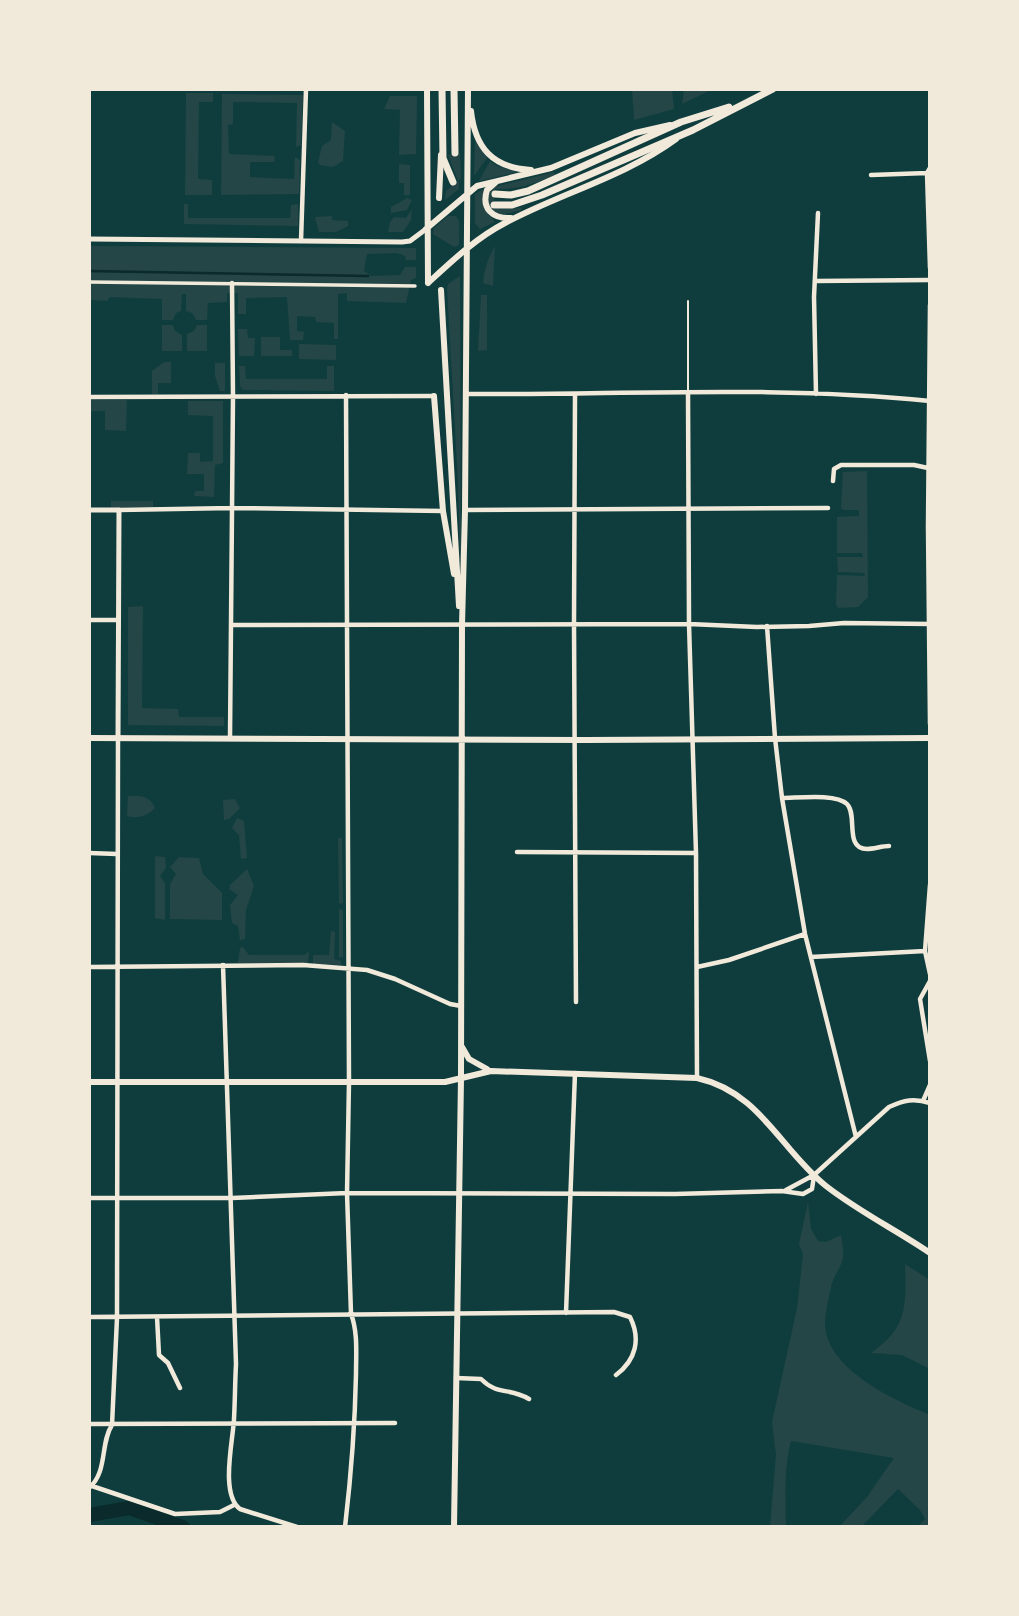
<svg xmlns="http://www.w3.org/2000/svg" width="1019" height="1616" font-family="Arial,sans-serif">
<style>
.green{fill:#244646}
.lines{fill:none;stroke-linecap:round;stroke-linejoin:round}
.stream{stroke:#0a2a2b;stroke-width:2.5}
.river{stroke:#0a2a2b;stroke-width:14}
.service{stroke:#f1e9da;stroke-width:2}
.pedestrian{stroke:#f1e9da;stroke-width:3.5}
.minor{stroke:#f1e9da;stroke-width:4.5}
.tertiary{stroke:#f1e9da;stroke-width:5}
.secondary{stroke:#f1e9da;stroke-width:6}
.primary{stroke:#f1e9da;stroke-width:7}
</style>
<rect width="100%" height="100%" fill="#0f3d3e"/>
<path class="green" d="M632 89H672L674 109 634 120Z
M684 89H713L682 104Z
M186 93H213V102H199L198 179 212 180V195H185Z
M222 94 303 95 301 145 296 147 297 103 233 102V124L228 125 229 154 275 156 274 162H250V177L294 179 295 157 300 160 299 194 221 195Z
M390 96H417L416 154 399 155 400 110 384 109Z
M332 122 345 131 343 161 333 167 320 165 318 162 322 146 331 140Z
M475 141 487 158 474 176Z
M460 153 461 178 459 180V189L445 200 446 191 458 181 448 155Z
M490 161 497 166 517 172 479 181Z
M399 164 410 165V195H404V183H399Z
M554 172 555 175C534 184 517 190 495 189L493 209 521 208 522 210 501 215 489 210 487 196 494 187Z
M485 188 483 206 495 222 480 229 475 223V194Z
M407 198 412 200 407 210 391 213V207Z
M184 204H188V218H290L291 205 298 204V226L184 224Z
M412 209 411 220 403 232H388L390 222 394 217 406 218Z
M332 216V220L348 221V226L336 232H319L315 217Z
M448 216H456L459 221V245L454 247 433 234 434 228Z
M89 246 416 248V260H406L405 256 397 253 367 254 364 271 371 276 400 275 405 267H416V278L411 280 406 303 347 301V293L338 294V339H334V323L316 322 315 317 297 316V331L304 332 303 340H290L287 297 246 298V314H238V293H227V302L208 303 207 320H196L192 313 186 311V294H182L181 311 176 313 173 320H162V299L110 297 107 301 89 300Z
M495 246 493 286 483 283C484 269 488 258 495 246Z
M460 276 461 560H460L458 483 447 289 448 284Z
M481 295H487V350L478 351Z
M162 325H173L175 331 182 335V351H162Z
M197 325H207V351H187V334L194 331Z
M238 329H247L248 338H255L254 356H239Z
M261 337H280V350H292V356H261Z
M299 344 336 345V360L299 359Z
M164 362H171V383H158V394H152V371Z
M215 363H225V391H220L215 376Z
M239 366H245L246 379H327V366H334V391L243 390 240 386Z
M89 400H127L126 431 105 430V411H89Z
M188 401H223V463L215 465 214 497 194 496 195 491H204V474H187L188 453H200V462L213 461V416L188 415Z
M867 471 868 597 858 607 838 608 836 604 837 575 865 576 864 573 838 572 837 557H863L862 553H837V517L859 516V510H844L841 508 843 472Z
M111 501H153V507L111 508Z
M143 606 142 708 178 709 179 717H224V726L128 725V607Z
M128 796C140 796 150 795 155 808 148 816 137 819 127 816Z
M235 799 240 808 229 819 224 820 223 800Z
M237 818 244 821 247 858 241 859 239 835 232 828Z
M338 838H342L343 903 339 904Z
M155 856 165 857 166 868 160 876 165 883V920L155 918Z
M179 857 199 858 203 874 222 893V920L170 919V884L176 874 170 867Z
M247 869 254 886 246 910 245 939 240 940 238 926 232 923 230 905 238 895 229 889 230 885Z
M339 909 343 910V957L339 958Z
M331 931 335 932 334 959 341 961V965L313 964V955H329Z
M243 947 249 955H304L309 952 308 963H238L240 948Z
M808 1202 811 1229 818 1241 826 1242 841 1235C842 1242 844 1251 843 1257 842 1267 833 1276 831 1287 829 1298 825 1312 825 1324 826 1369 894 1400 930 1415V1527H917L925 1519 920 1510 898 1489 861 1527H839L867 1497 894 1458 791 1441C784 1468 785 1499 786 1527H770L776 1455 772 1422 797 1308 803 1254 799 1244Z
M905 1264 930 1280V1369L902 1355 871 1353C908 1328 906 1305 905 1264Z"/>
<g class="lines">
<path class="stream" d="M89 271 368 276"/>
<path class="river" d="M89 1515 129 1508 183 1527"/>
<path class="service" d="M688 391V301"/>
<path class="pedestrian" d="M89 282 415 286"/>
<path class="minor" d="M927 173 930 268
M871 175 927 173 930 168
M301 241 306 89
M816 281 930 280
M930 305 928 527 930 724
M688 392 689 624 696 853 697 1078
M466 394C620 395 776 385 930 401
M816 394 814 297 818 213
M575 395 574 624 576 1002
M89 397 434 396
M833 481 834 469 841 465H914L928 468
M119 510 232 508 443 511
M465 510 828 508
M89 620H117
M231 625 689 624 757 627 809 626 844 623 930 624
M767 626 775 738 782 798 805 934 856 1137
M230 738 233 396 232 283
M782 798C797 798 836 793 847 804 858 815 844 849 867 849 874 849 882 846 889 846
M517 852 696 853
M89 853 117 854
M930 885 925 951 930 974
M811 957 925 951
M223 965 236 1364C235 1382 235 1401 234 1419 233 1441 220 1494 240 1509L297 1527
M89 967 303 965 367 970 395 979 450 1004 461 1006
M697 967 729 960 805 934
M930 981 920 999 930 1061
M923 1101 930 1085
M786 1190 814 1175 889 1107C904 1100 914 1098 930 1103
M89 1198H232L347 1193 675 1194 782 1191 803 1194 812 1189 814 1176
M566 1313 575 1073
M89 1317 614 1312 630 1317C641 1339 636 1360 616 1375
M157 1317 159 1355 168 1363 180 1388
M456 1378 481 1379C498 1396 509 1387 529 1399
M89 1424 395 1423
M92 1486 175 1514 220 1512 234 1505
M89 1488C108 1472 100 1443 112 1425L117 1318 118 738
M345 1527C351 1476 355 1425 356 1374 356 1354 358 1332 351 1314L347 1193 349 1082 346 395"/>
<path class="tertiary" d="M89 239 402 242 410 241 426 229
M89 510H119L118 738"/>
<path class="secondary" d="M427 89 428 283
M471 111C475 148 493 168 531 170
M496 182 487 190C481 209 493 219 511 218
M439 198 441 155
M426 229 477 186 551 168 635 133 670 125
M428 283C452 261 476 238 505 223 561 193 624 177 676 139
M441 290 459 606
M434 396 443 511 454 574
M89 738 586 740 930 738
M462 1047 469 1059 487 1069
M89 1082H445L491 1071 697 1078C760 1092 780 1149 826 1186 858 1211 896 1230 930 1253
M454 1527 461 1079 462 625 465 510 468 89"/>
<path class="primary" d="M442 89 443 158 453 182
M454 89 455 153
M495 194 511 195 528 191 681 122 729 107
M494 205H512L542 195 693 130 773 89"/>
</g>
<rect width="1019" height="1616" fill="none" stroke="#f1e9da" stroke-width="182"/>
</svg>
